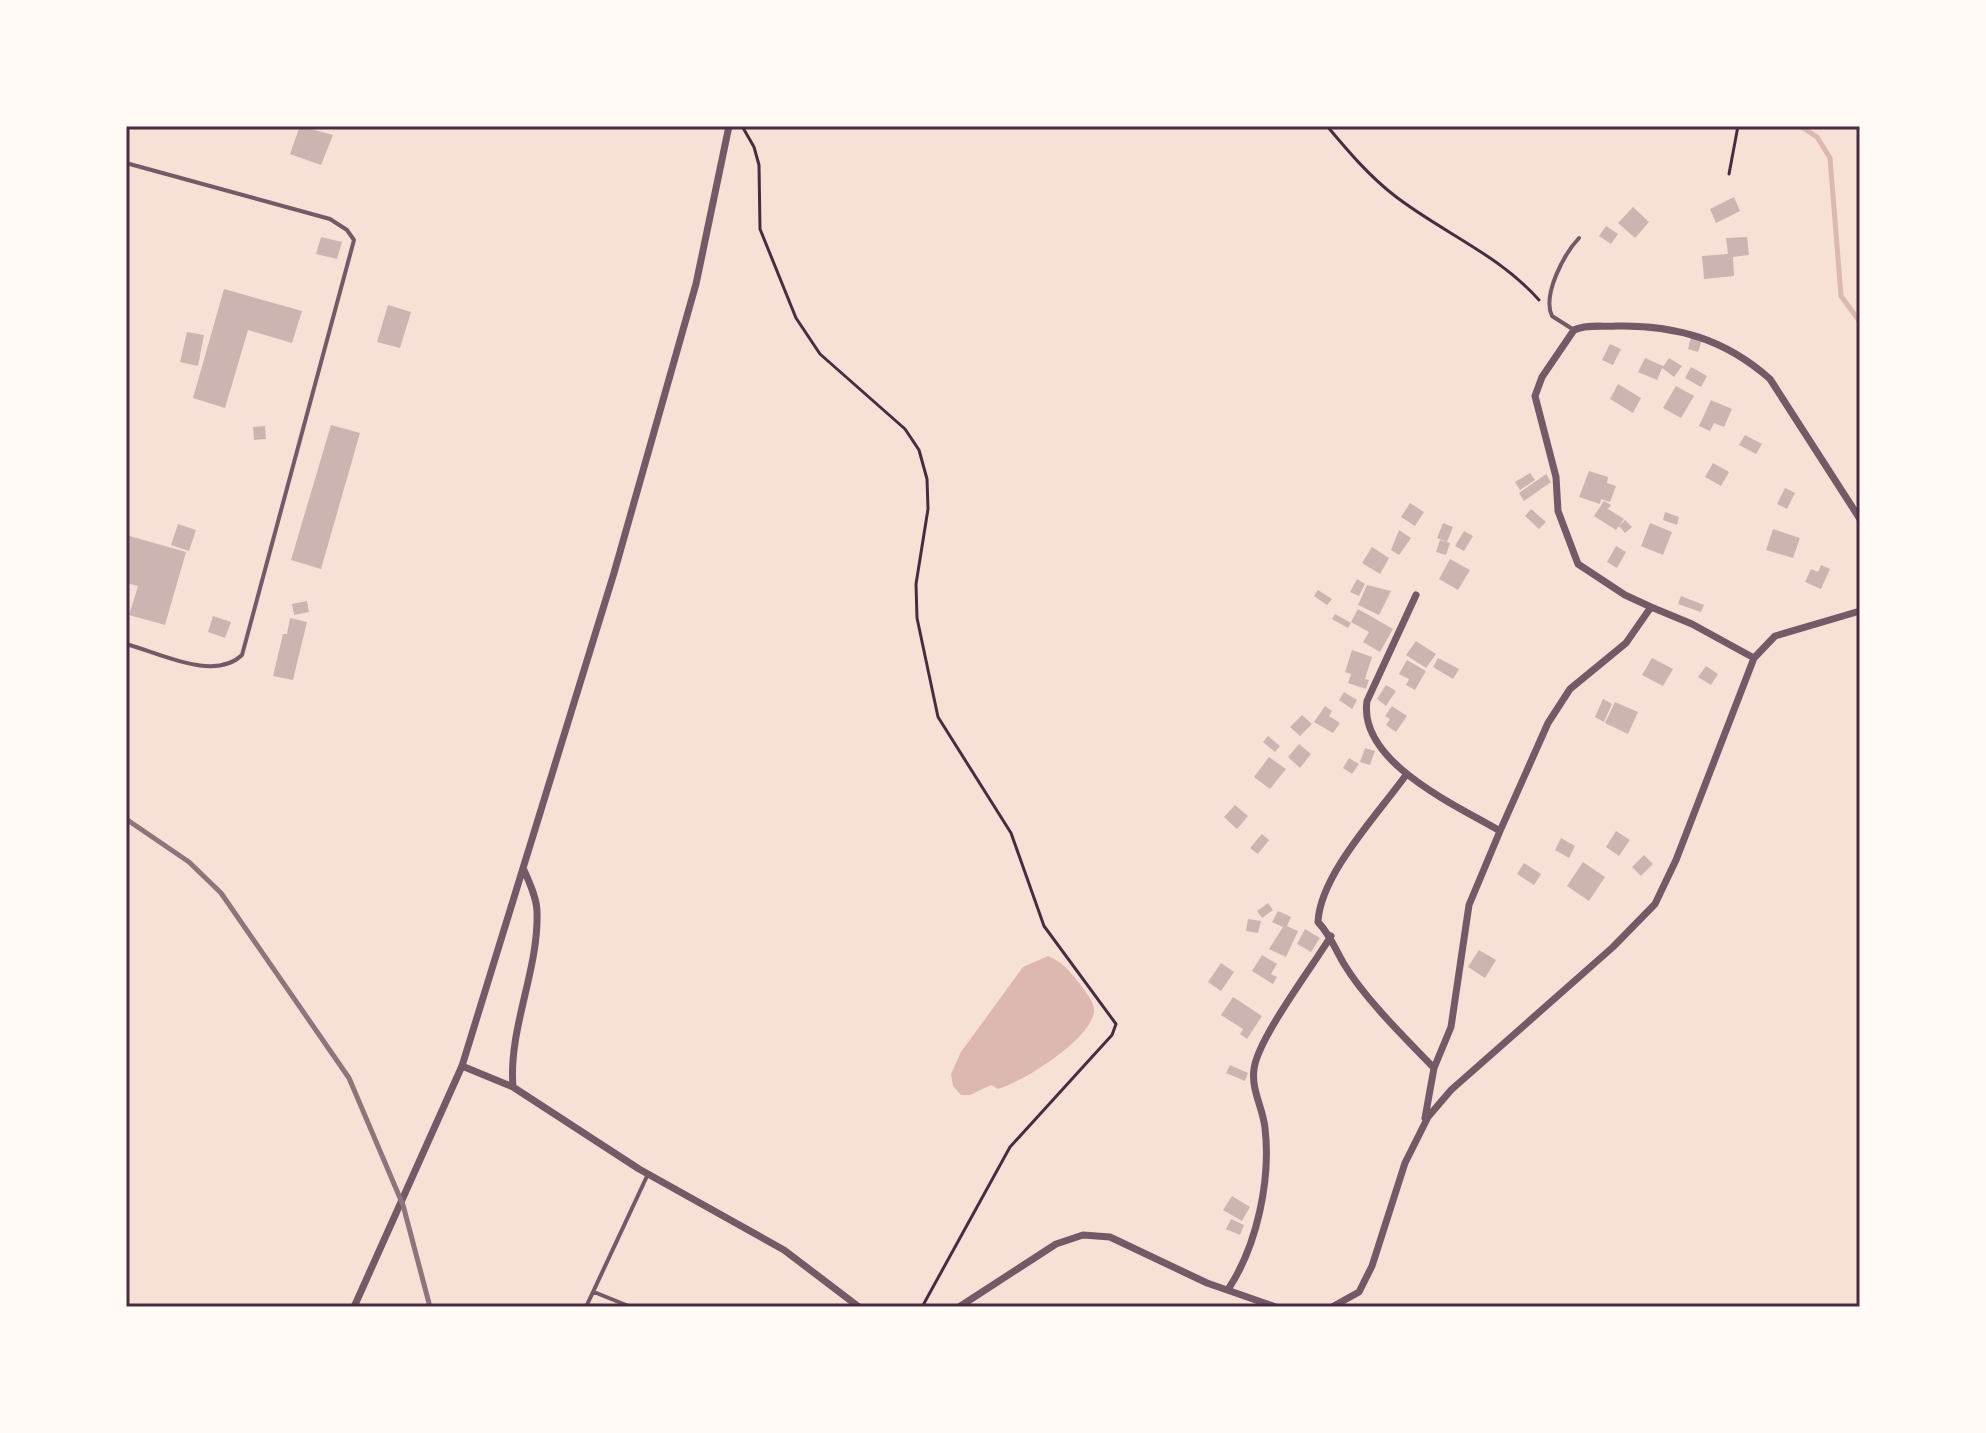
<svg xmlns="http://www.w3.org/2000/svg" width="1986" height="1433" font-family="Lato,sans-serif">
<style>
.water{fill:#dcb8b0}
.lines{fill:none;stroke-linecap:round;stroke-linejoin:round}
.stream{stroke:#dcb8b0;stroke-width:5}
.building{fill:#ccb4b1}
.path{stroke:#4a2c40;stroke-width:3}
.service{stroke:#755966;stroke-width:4}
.minor{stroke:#755966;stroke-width:7}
.rail{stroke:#8f747c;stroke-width:5}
.neatline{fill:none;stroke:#4a2c40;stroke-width:3}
</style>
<rect width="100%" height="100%" fill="#f7e1d7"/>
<path class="water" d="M1048 956C1063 962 1070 972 1080 984 1085 992 1095 1002 1094 1012 1090 1040 1023 1082 998 1089L991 1085 970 1095H961L953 1086 951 1074 961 1052 1023 967Z"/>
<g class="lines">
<path class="stream" d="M1800 126 1817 137 1830 158 1841 296 1860 322"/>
</g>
<path class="building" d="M300 126 333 135 321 165 290 154Z
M1734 197 1740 211 1716 223 1710 209Z
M1633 207 1649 222 1635 238 1618 223Z
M1606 226 1618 234 1611 244 1599 236Z
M321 237 342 242 337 259 316 254Z
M1747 237 1749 255 1733 257 1734 276 1704 279 1702 256 1728 254 1726 238Z
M224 289 302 311 292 343 248 330 225 408 193 398Z
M388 305 411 312 400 348 377 342Z
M187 332 204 335 198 366 180 362Z
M1691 337 1702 340 1698 352 1688 349Z
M1610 344 1621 349 1613 365 1602 360Z
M1645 358 1663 366 1657 380 1638 372Z
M1669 358 1682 366 1674 377 1662 368Z
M1691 367 1707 376 1701 387 1685 378Z
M1618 384 1641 398 1633 413 1610 399Z
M1676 386 1694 396 1681 418 1663 408Z
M1711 400 1732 409 1724 427 1714 423 1710 431 1699 426Z
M331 425 360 433 321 569 291 560Z
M265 426 266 439 254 440 253 427Z
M1745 435 1762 444 1756 454 1739 445Z
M1713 463 1729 472 1721 486 1705 477Z
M1589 471 1608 477 1607 483 1616 486 1610 502 1601 499 1600 504 1579 497Z
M1530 473 1535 480 1520 490 1515 482Z
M1546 474 1551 482 1524 501 1519 493Z
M1785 488 1795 493 1787 509 1777 504Z
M1604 501 1611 505 1608 509 1624 519 1619 526 1625 520 1632 527 1625 533 1619 526 1616 530 1594 516Z
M1410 503 1424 512 1415 526 1401 517Z
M1531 509 1546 522 1539 529 1525 516Z
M1665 512 1679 517 1677 525 1663 520Z
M1443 523 1453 527 1447 542 1437 538Z
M1650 523 1672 532 1663 555 1641 546Z
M178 524 196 530 189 551 171 545Z
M1773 529 1800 538 1793 558 1766 550Z
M1399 530 1411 538 1399 555 1391 550Z
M1464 531 1473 536 1464 551 1455 546Z
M126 535 186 552 165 625 129 615 138 586 126 583Z
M1440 540 1450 543 1446 555 1436 552Z
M1616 546 1626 552 1617 568 1607 562Z
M1372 547 1389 558 1380 574 1362 563Z
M1450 559 1470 570 1458 590 1439 579Z
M1821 565 1830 569 1821 589 1805 582 1811 569 1818 572Z
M1357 579 1365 584 1359 596 1350 592Z
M1367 585 1391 591 1379 615 1358 605Z
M1318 590 1332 599 1327 605 1314 596Z
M1681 596 1704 605 1701 612 1678 604Z
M307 601 309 612 294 615 292 604Z
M1358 609 1393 629 1380 652 1363 642 1369 632 1351 622Z
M1335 614 1351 623 1348 628 1332 619Z
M213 616 231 622 225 638 208 632Z
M290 618 307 622 293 680 273 676 283 634H287Z
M1416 641 1436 654 1426 668 1406 655Z
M1352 650 1372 657 1365 679 1369 680 1366 689 1348 683 1351 674 1345 672Z
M1438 658 1459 669 1453 679 1433 667Z
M1652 658 1673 669 1663 686 1642 675Z
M1407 660 1426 671 1415 690 1406 685 1409 679 1399 674Z
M1706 666 1718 674 1711 685 1698 677Z
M1386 685 1396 691 1386 706 1377 699Z
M1344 692 1357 700 1352 709 1339 700Z
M1603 699 1612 704 1604 722 1595 717Z
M1615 702 1638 712 1628 734 1605 723Z
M1325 706 1332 711 1329 716 1340 723 1333 733 1314 722Z
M1392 706 1407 716 1396 732 1386 725 1390 719 1385 716Z
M1302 715 1312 724 1300 736 1290 727Z
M1268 736 1280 746 1275 752 1263 742Z
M1299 744 1311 754 1300 768 1288 757Z
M1365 748 1375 751 1370 765 1360 762Z
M1269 757 1286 769 1270 789 1254 777Z
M1349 758 1359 764 1352 774 1343 768Z
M1235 805 1248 816 1237 829 1224 817Z
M1616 831 1630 840 1619 856 1606 847Z
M1262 834 1269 840 1258 854 1250 848Z
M1561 838 1575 846 1569 858 1555 850Z
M1644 855 1653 864 1641 876 1632 867Z
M1583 862 1605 877 1589 901 1567 886Z
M1524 863 1541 874 1534 885 1517 874Z
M1268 903 1273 910 1262 918 1257 911Z
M1278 911 1291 917 1287 926 1298 931 1286 957 1269 949 1283 927 1272 922Z
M1248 919 1261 921 1258 933 1246 931Z
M1305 929 1320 938 1311 952 1297 944Z
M1479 950 1496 960 1485 978 1468 967Z
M1262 955 1277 964 1271 974 1277 977 1273 984 1252 971Z
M1221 963 1234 972 1221 991 1208 982Z
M1233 997 1262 1016 1247 1039 1240 1034 1243 1029 1221 1015Z
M1230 1065 1248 1073 1245 1081 1226 1073Z
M1232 1196 1250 1207 1242 1221 1223 1210Z
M1231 1219 1244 1225 1240 1235 1226 1229Z"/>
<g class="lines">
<path class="path" d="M742 126 754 147 759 165 760 229 796 318 820 354 905 429 919 450 927 479 928 509 916 584 917 618 938 717 1011 833 1044 926 1116 1024 1112 1035 1010 1147 922 1307
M1327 126C1348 151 1369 176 1395 196 1443 233 1498 254 1539 300
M1729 174 1738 126"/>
<path class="service" d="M126 163 330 219 347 230 354 240 242 655C214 682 160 653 126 644
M1574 330 1552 316C1542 295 1564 254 1579 238
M594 1292 631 1307
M586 1307 648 1174"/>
<path class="minor" d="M1416 595 1367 701C1358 762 1456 805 1500 831
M1651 607 1625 595 1578 564 1558 511 1556 477 1535 396 1542 377 1574 330C1586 324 1603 327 1617 326 1676 325 1725 339 1770 379L1860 519
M1406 775C1378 814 1320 875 1318 922 1331 936 1335 949 1344 964 1365 999 1406 1039 1434 1068
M462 1066 513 1087 639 1169 784 1250 859 1307
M513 1087C508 1029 539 970 537 912 537 898 529 882 524 870
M1425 1118 1434 1068 1451 1027 1469 905 1500 831 1548 723 1570 689 1626 643 1651 607 1692 624 1754 658
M1229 1288C1257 1245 1271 1180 1265 1128 1263 1108 1251 1090 1254 1069 1258 1038 1313 966 1331 936
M354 1307 462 1066 614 573 696 284 729 126
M959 1307 1056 1244 1083 1235 1110 1237 1207 1283 1276 1307
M1332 1307 1359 1292 1372 1266 1405 1163 1428 1117 1451 1090 1613 947 1655 904 1676 860 1754 658 1775 636 1860 611"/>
<path class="rail" d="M126 819 189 862 221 893 349 1078 403 1205 430 1307"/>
</g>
<rect width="1986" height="1433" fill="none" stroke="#fffaf5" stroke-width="256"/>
<rect x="128" y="128" width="1730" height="1177" class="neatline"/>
</svg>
